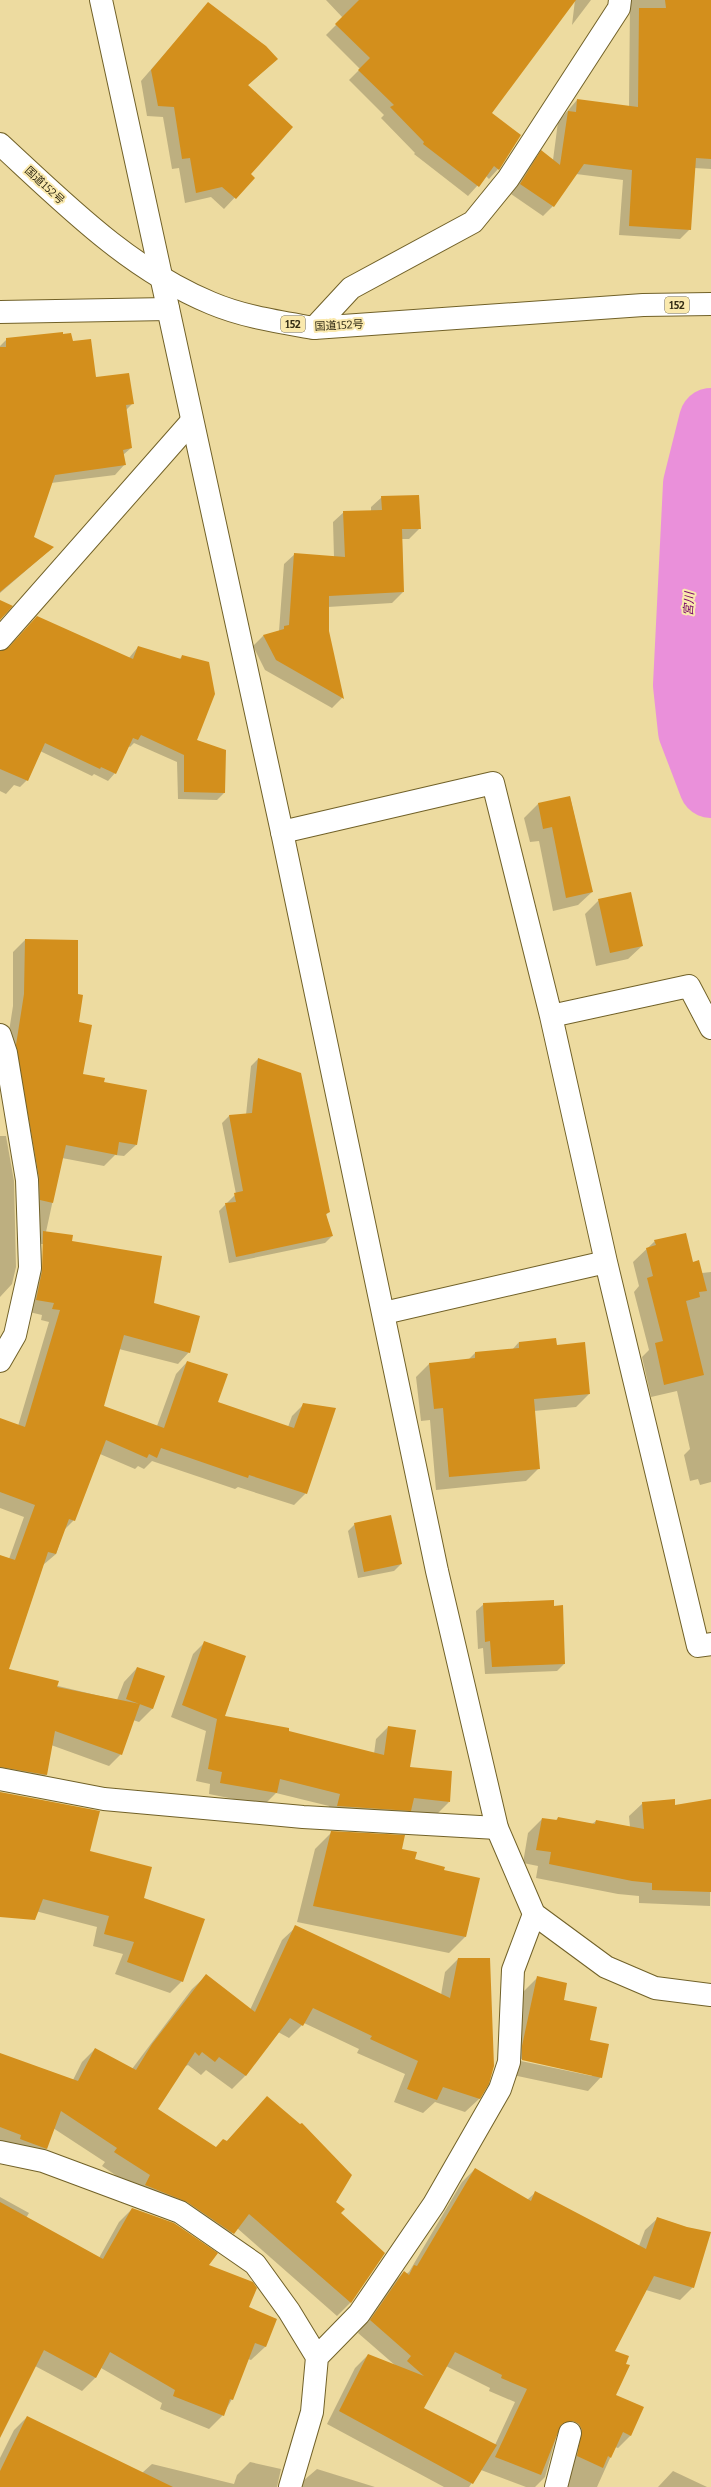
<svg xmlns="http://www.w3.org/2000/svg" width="711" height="2487" font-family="Bitter,'Noto Sans JP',serif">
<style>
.shadow{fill:#0003;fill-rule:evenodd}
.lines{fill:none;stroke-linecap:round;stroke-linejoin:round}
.river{stroke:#ea90da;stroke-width:64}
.building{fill:#d38f1c}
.minor-casing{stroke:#716128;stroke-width:24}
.tertiary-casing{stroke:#716128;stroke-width:24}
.trunk-casing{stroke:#716128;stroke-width:24}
.minor{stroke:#fff;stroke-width:22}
.tertiary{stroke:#fff;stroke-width:22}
.trunk{stroke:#fff;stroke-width:22}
.labels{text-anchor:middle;stroke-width:4;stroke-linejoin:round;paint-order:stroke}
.shield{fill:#fae9ad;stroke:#6f6542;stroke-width:1}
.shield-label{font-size:10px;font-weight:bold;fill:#332c14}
.street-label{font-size:11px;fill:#332c14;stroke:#fae9ad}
.water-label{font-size:12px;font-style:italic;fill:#740068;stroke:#fae9ad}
</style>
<rect width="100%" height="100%" fill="#eddba0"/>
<path class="shadow" d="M326 0H574L491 113 498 169 489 179 486 176 468 196 414 154 415 153 381 118 384 115 349 80 360 69 326 35 343 18Z
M575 0H591L572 25Z
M630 0H711V169L694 168 690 229 680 239 619 235 623 180 576 174 553 206 543 216 511 194 532 161 542 152 553 160 558 122 577 100 629 107Z
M208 4 277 59 247 86 249 174 253 178 224 209 211 197 185 203 179 168 172 169 163 117 147 116 141 81Z
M63 335 72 343 95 378 132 404 126 410 131 448 123 455 125 464 115 475 51 483 0 497V346L7 339Z
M382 497 420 528 409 539H402L403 592 392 603 328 607V631L342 698 332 708 265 670 253 646 263 636 279 631 284 564 295 554 334 557 333 522 344 512 371 511V507Z
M0 529 33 537 52 548 0 593Z
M138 647 179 660 182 656 196 740 225 751 224 793 217 800 178 799 177 762 134 743 130 747 128 746 115 773 108 781 94 774 92 776 40 751 27 780 20 787 14 785 6 794 0 791V697L129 658Z
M570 797 592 892 578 905 553 911 539 841 530 842 524 818 538 804Z
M599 900 642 946 628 959 596 966 585 914Z
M25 940 77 1023 82 1075 103 1083 136 1145 124 1156 115 1155 104 1166 62 1158 46 1232 71 1242 153 1304 189 1352 178 1364 119 1349 102 1406 157 1426 176 1374 187 1362 217 1403 288 1427 292 1416 304 1404 306 1493 294 1505 238 1487 235 1489 152 1461 144 1469 138 1466 135 1469 100 1454 74 1520 64 1530 56 1554 43 1565 0 1647V1556L9 1559 24 1517 0 1508V1419L18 1426 49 1322 41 1320 42 1315 25 1311 31 1280 5 1057 13 1006V952ZM41 1244H43L44 1273H42Z
M258 1059 329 1211 326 1215 332 1236 325 1243 229 1263 219 1211 236 1194 222 1123 229 1116 246 1115 251 1066Z
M0 1136H6L14 1181 16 1267 12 1284 0 1297Z
M655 1241 693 1263 702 1273 711 1272V1482L700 1485 698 1479 690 1481 684 1455 690 1449 677 1391 651 1397 642 1357 649 1350 634 1292 639 1286 633 1262Z
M519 1342 556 1346 589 1394 576 1407 534 1411 539 1468 526 1481 436 1490 430 1420 421 1421 416 1377 429 1364 468 1360 475 1353 512 1350Z
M355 1524 401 1564 394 1571 358 1578 348 1531Z
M484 1604 564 1664 557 1671 485 1674 483 1648 478 1649 476 1611Z
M205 1642 224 1717 374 1754 376 1739 388 1727 409 1768 449 1802 437 1814 409 1811 398 1822 326 1818 329 1806 276 1793 264 1805 209 1794 210 1784 196 1781 206 1731 171 1717 193 1654Z
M137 1668 153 1708 139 1722 133 1720 121 1754 109 1766 51 1745 46 1775 34 1787 0 1781V1677L58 1686 117 1700 124 1682Z
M0 1793 89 1851 143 1898 182 1981 170 1993 115 1974 123 1954 93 1946 97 1927 16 1906H0Z
M711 1800 710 1906 639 1903V1896L618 1894 536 1878 538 1866 523 1863 528 1833 542 1819 555 1821 558 1818 592 1824 596 1821 630 1827 629 1816 643 1803 674 1807Z
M332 1832 400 1850 414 1860 443 1870 465 1937 449 1953 297 1922 315 1849Z
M296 1927 441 1995 445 1972 458 1959 488 2083 479 2099 465 2112 435 2102 423 2113 394 2102 405 2074 357 2053 359 2049 304 2023 289 2038 278 2032 245 2076 232 2089 206 2070 201 2075 188 2065 184 2067 157 2109 215 2148 226 2142 267 2097 335 2202 340 2213 384 2254 350 2303 337 2316 237 2228 220 2246 102 2166 105 2162 53 2128 46 2149 33 2162 0 2150V2054L73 2080 82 2062 95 2049 132 2069 192 1989 206 1976 250 2010 282 1940Z
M538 1977 562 2001 589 2041 601 2077 588 2091 508 2074 509 2061 524 1991ZM517 2058 592 2074V2076L516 2060Z
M475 2169 527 2200 535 2193 639 2246 645 2230 658 2218 693 2287 680 2300 646 2290 614 2352 615 2396 631 2435 618 2448 615 2447 597 2487H560V2433L557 2434 545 2477 535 2487H526L481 2470 469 2487H444L327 2424 355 2368 368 2355 396 2366 358 2333 391 2285 404 2272 406 2274 409 2272 462 2182ZM446 2366 490 2388 489 2391 515 2402 495 2445 422 2408Z
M0 2197 29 2213 26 2218 99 2258 119 2222 132 2209 207 2265 247 2308 276 2319 265 2347 251 2360 248 2359 232 2399 223 2415 209 2429 160 2409 162 2403 101 2368 95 2378 82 2391 35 2366 0 2431Z
M27 2417 142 2473 152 2464 234 2484 237 2475 250 2462 281 2469 277 2487H0V2458L14 2430Z
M317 2469 375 2487H296Z
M673 2471 707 2487H658Z"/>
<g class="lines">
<path class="river" d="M711 420 695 484 685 685 690 731 711 786"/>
</g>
<path class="building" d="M359 0H576L492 113 521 135 499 170 494 166 479 187 423 144 424 142 390 107 394 105 358 70 370 58 335 24Z
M665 0H711V159L696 158 691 230 629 226 632 170 584 164 554 207 520 184 541 150 560 165 568 111 576 112 577 99 638 107 639 8H666Z
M208 2 266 46 278 59 248 85 293 127 251 174 255 178 236 199 222 187 196 193 190 158 182 159 174 107 158 106 151 70Z
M63 332V334L71 333 73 341 91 339 96 377 129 373 134 404 126 405 132 448 123 450 126 465 55 475 34 537 54 547 0 592V347H6V338Z
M419 495 421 529H402L404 592 329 596V631L344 699 276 660 263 635 284 629V626L289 625 294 553 345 557 343 511 382 510 381 496Z
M0 600 13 606 0 620Z
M37 616 133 659 138 646 181 659 182 655 209 662 215 694 197 740 226 750 225 793 184 792V755L141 735 138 740 133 738 116 774 101 767 100 769 45 743 28 781 0 769V651L9 647Z
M570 796 593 892 566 898 552 827 543 829 538 803Z
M631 892 643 946 610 953 598 899Z
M25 939 78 940V994L83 995 79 1022 92 1025 83 1074 105 1078 104 1082 147 1090 137 1145 119 1142 117 1155 66 1145 53 1203 40 1200 39 1178 16 1045 24 994Z
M258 1058 301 1073 330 1212 326 1214 333 1236 236 1257 225 1203 236 1202 234 1193 243 1191 229 1115 252 1113Z
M43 1231 73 1235 72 1241 162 1256 154 1303 200 1316 190 1353 124 1335 104 1406 164 1428 187 1361 228 1374 218 1402 294 1428 303 1403 336 1408 307 1494 249 1475 248 1478 161 1448 157 1458 149 1454 147 1458 106 1440 75 1521 69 1519 56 1554 48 1552 9 1669 59 1681 57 1687 140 1704 122 1755 55 1731 47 1775 0 1767V1555L15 1560 35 1505 0 1492V1418L25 1427 60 1310 52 1309 54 1303 36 1300 42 1271Z
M686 1233 693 1262 699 1260 707 1291 699 1292 700 1297 686 1301 704 1375 664 1385 655 1343 663 1341 647 1278 653 1276 646 1248 656 1245 654 1240Z
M556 1338 557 1345 585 1342 590 1394 534 1399 540 1469 449 1477 443 1408 434 1409 429 1363 475 1358V1352L519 1348V1342Z
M391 1515 402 1564 364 1572 354 1523Z
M554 1600V1606L563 1605 565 1664 492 1667 490 1641 485 1642 483 1603Z
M204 1641 246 1656 225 1716 289 1728V1731L384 1755 388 1726 416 1730 410 1767 452 1771 450 1802 414 1798 411 1811 337 1806 340 1794 280 1779 277 1793 220 1783 222 1772 208 1769 217 1719 182 1705Z
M137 1667 165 1676 153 1709 126 1699Z
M0 1792 100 1811 90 1851 152 1867 144 1898 205 1919 183 1982 127 1962 134 1942 104 1934 109 1916 43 1899 35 1920 0 1917Z
M675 1799V1805L711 1799V1892L652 1890V1883L632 1881 549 1864 551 1852 536 1850 542 1818 557 1820 558 1817 595 1824 596 1820 644 1829 642 1802Z
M331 1831 405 1835 402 1849 417 1852 415 1859 445 1867 444 1870 480 1878 466 1937 313 1906Z
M295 1925 450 1998 458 1958H490L494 2066 489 2084 480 2099 443 2087 437 2100 407 2089 418 2061 370 2039 372 2036 313 2008 303 2026 290 2018 246 2076 219 2057 215 2062 202 2052 199 2056 195 2052 158 2109 216 2147 223 2139 227 2141 267 2096 300 2124 302 2123 352 2175 336 2202 345 2209 341 2213 385 2253 351 2303 249 2214 234 2234 187 2202 145 2185 150 2175 114 2152 117 2148 61 2111 47 2149 20 2139 21 2135 0 2127V2053L78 2081 95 2048 136 2070 152 2044 206 1974 255 2012Z
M537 1976 567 1983 564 2000 597 2007 590 2040 609 2044 602 2078 522 2060V2046Z
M475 2168 531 2201 535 2191 646 2249 657 2217 687 2227 711 2232 694 2288 654 2276 615 2351 629 2356 626 2364 630 2365 616 2395 644 2407 631 2436 623 2432 611 2458 608 2456 603 2468 577 2456 582 2430 579 2424 573 2421 561 2425 541 2475 495 2457 527 2389 501 2378 502 2375 455 2352 424 2408 497 2445 473 2484 339 2411 368 2354 424 2376 407 2361 411 2356 370 2320 404 2271 409 2275 414 2265 417 2266Z
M0 2202 103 2259 132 2208 174 2223 218 2253 209 2265 253 2282 257 2288 249 2307 277 2319 266 2347 255 2343 233 2400 230 2399 224 2416 173 2396 175 2390 110 2352 96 2378 44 2350 0 2438Z
M27 2416 173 2487H0V2471Z"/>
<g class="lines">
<g class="minor-casing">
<path id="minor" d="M0 312 168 309
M314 328 351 288 473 222 508 179 619 8 620 0
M0 639 192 421
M282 832 493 783 551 1016 689 986 711 1028
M551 1016 606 1262 698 1646 711 1644
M0 1035 6 1053 27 1180 30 1268 15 1335 0 1361
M384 1313 606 1262
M0 1779 104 1799 303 1817 497 1828
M0 2152 43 2161 180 2212 255 2264 289 2311 317 2357 312 2412 290 2487
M317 2357 359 2314 434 2204 500 2089 509 2062 513 1970 534 1914
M556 2487 570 2433"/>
</g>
<g class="tertiary-casing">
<path id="tertiary" d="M101 0 282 832 437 1571 497 1828 534 1914 606 1967 655 1988 711 1995"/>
</g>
<g class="trunk-casing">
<path id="trunk" d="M0 144C65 204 129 269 211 303 244 317 280 322 314 328L643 305 711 304"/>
</g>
<use href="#minor" class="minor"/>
<use href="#tertiary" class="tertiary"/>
<use href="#trunk" class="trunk"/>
</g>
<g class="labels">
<g class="shield">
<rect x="665" y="297" width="24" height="16" rx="3"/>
<rect x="281" y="316" width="24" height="16" rx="3"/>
</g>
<g class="shield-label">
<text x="677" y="309">152</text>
<text x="293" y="328">152</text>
</g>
<g class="street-label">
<text transform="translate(45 185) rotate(43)" y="4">国道152号</text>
<text transform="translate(339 325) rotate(-3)" y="4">国道152号</text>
</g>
<g class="water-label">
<text transform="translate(689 604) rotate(-87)" y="4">宮川</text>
</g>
</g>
</svg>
